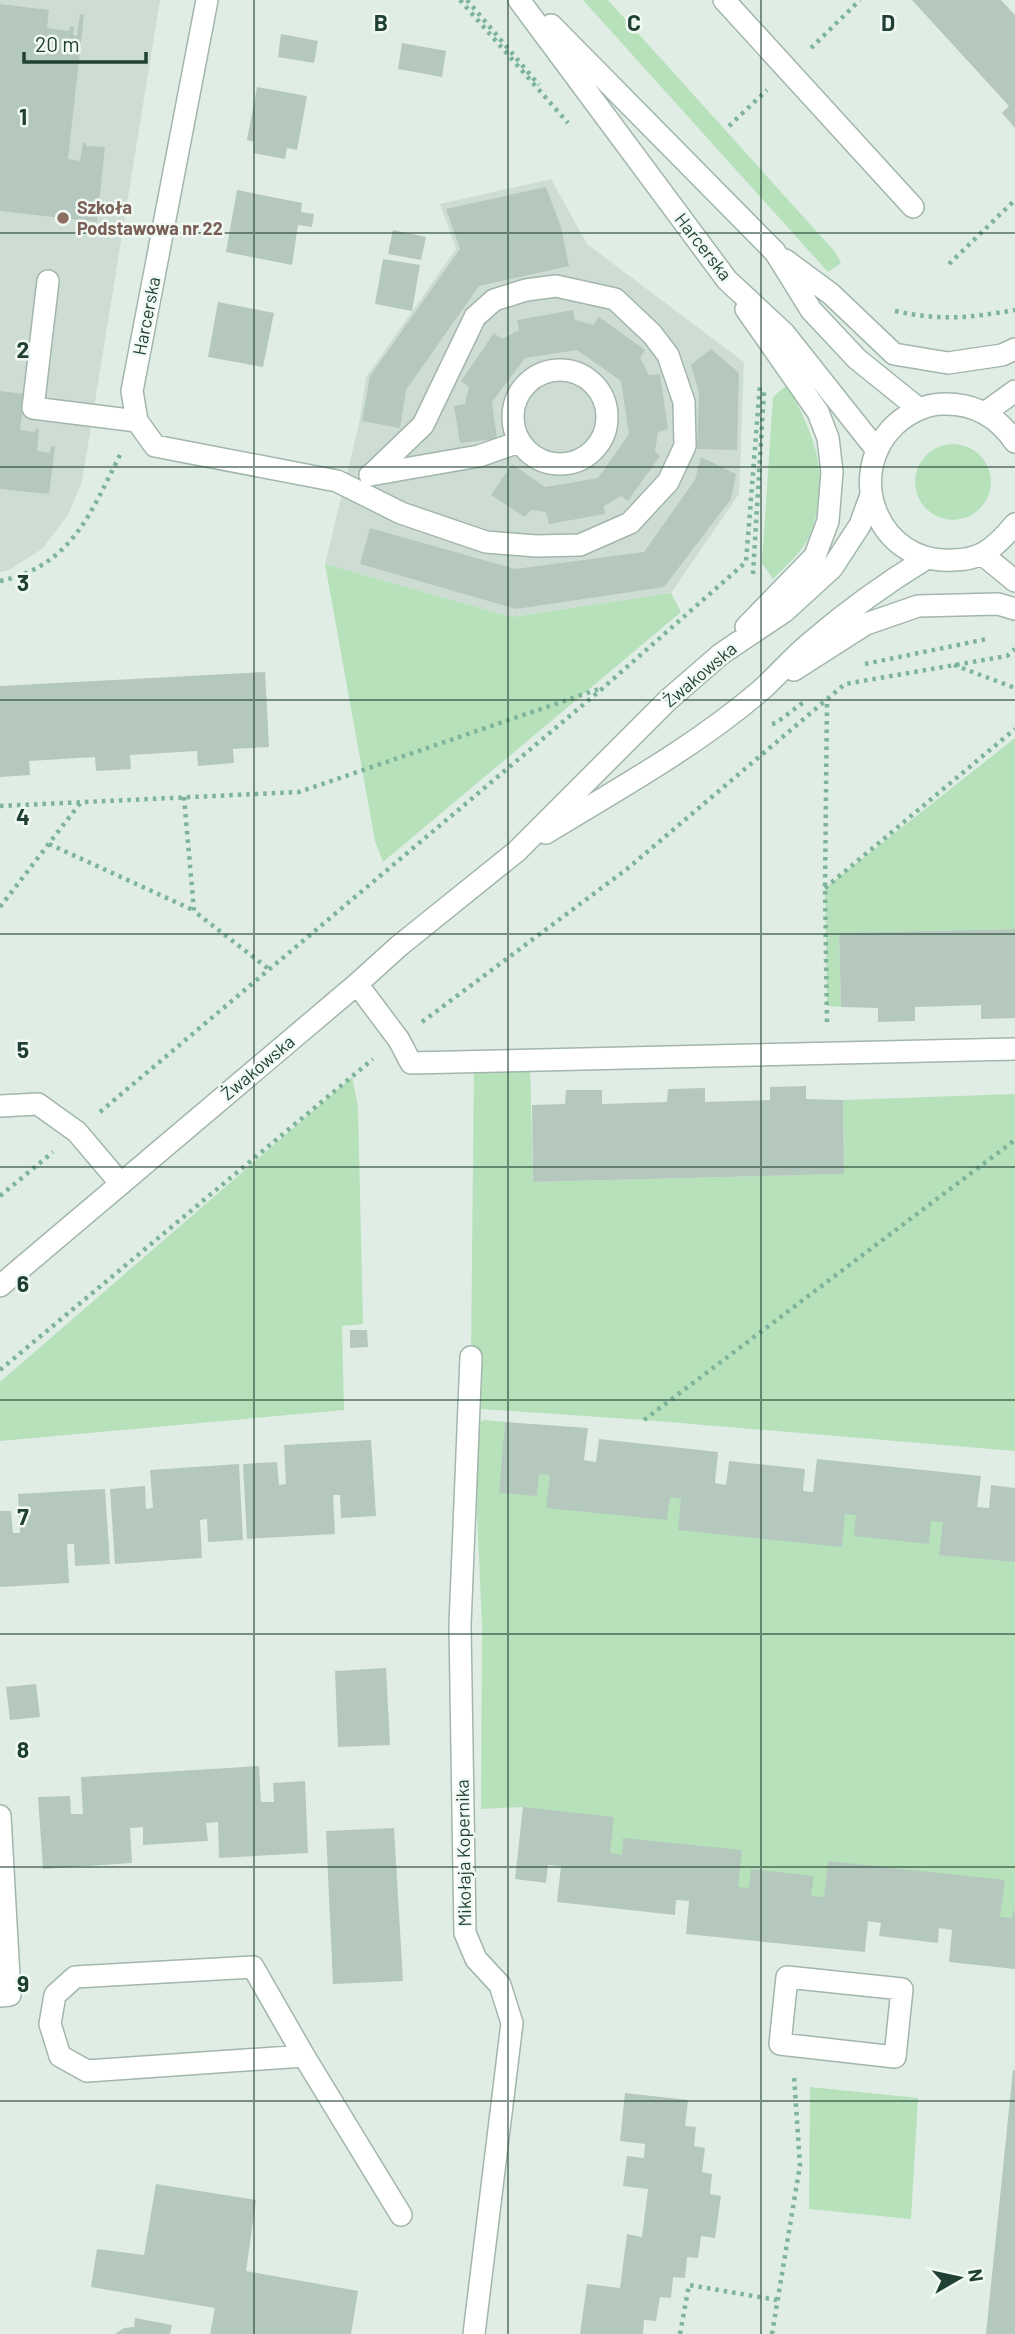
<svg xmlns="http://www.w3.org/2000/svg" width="1015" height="2334" font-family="Barlow,sans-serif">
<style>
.built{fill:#ceddd4}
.green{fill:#b6e1bb}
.building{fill:#b5c8be}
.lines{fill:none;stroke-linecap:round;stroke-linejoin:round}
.minor-casing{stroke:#a2b6ac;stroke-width:24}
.path{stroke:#7db49a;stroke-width:4.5;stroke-dasharray:3.5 5;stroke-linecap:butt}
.minor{stroke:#fff;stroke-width:21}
.grid{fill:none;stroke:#1f4032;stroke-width:2;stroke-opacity:0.55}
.education-dot{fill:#8d6e63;stroke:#f1f9f4;stroke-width:2.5}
.labels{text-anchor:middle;stroke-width:5;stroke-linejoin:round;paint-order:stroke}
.education-label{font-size:18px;font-weight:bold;fill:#785e54;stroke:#f1f9f4;text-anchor:start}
.street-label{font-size:18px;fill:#1f4032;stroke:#f1f9f4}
.grid-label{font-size:23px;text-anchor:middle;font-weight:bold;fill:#1f4032;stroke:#f1f9f4;stroke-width:5;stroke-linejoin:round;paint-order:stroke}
</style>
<rect width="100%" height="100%" fill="#e0ede5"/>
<path class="built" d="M0 0H160L82 482 68 515 42 549 9 570 0 572Z
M551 179 587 244 744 362 739 494 671 593 512 617 325 564 359 424 366 377 456 249 440 204Z"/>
<path class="green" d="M583 0H608L836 253 841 263 828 272Z
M787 385C811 428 831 473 814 523 812 529 810 537 806 543 797 556 785 567 773 579L762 563 773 397Z
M915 482a38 38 0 1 1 76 0a38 38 0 1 1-76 0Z
M325 564 512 617 671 593 681 612 383 862 375 841Z
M1015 738V929L839 933 841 1007 827 1006 825 888Z
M530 1061 533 1182 844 1174 843 1100 1015 1094V1451L644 1420 467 1408 471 1357 474 1062Z
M352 1077 358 1106 363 1324 342 1326 344 1410 0 1441V1382Z
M484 1420 505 1422 503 1455 1015 1531V1924L665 1883 519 1847 523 1807 481 1809 482 1626 473 1425Z
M810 2087 918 2098 911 2219 809 2209Z"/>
<path class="building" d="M912 0H1001L1015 15V128L1002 113 1009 106Z
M0 4 49 10 47 28 69 31 70 26 74 27 73 35 77 36 80 14 84 15 68 159 80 161 83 143H86V146L105 147 97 222 0 211Z
M281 34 318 41 314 63 278 57Z
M402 43 446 51 442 77 398 69Z
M257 87 307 96 297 150 287 148 285 159 253 153 254 142 247 140Z
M546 187 561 227 569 266 479 286 406 390 400 428 362 421 370 376 460 249 446 209Z
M237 190 302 203 301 212 314 214 312 227 298 225 292 265 226 252Z
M393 230 426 237 421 260 388 254Z
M383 259 420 265 412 311 375 304Z
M218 302 274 313 263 367 208 357Z
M573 310 575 320 593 325 599 317 645 350 640 358 649 375 660 374 668 429 658 432 655 452 660 456 628 501 621 496 604 506 605 514 549 524 546 512 531 510 525 517 491 495 512 464 545 487 598 478 629 434 621 381 577 350 525 358 492 402 497 439 460 443 454 406 465 404 469 387 461 381 494 333 502 339 519 330 517 320Z
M711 349 739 373 737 450 697 449 699 393 691 365Z
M0 391 25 394 20 430 35 432 36 428 39 429 37 451 50 453 51 446 55 447 49 494 0 489Z
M701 457 736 474 731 499 664 587 516 609 360 564 370 528 515 569 644 552 695 480Z
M265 672 269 747 233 749 234 763 198 766 197 751 130 755 131 769 96 771 95 757 29 761 30 775 0 777V686Z
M1015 929V1018L981 1019V1005L915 1007V1021L878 1022V1008L841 1007 839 933Z
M806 1086V1099L843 1100 844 1174 533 1182 532 1105 565 1104 566 1090H602V1104L667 1102 668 1089 705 1088V1102L770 1100V1087Z
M350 1330H367L368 1347 350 1348Z
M505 1422 588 1428 584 1460 596 1462 599 1439 718 1452 715 1483 726 1485 729 1461 805 1469 803 1491 813 1492 817 1459 981 1476 977 1507 989 1508 991 1485 1015 1488V1562L939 1555 943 1522 931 1521 929 1544 854 1536 856 1515 845 1514 842 1547 678 1530 681 1499 670 1497 667 1520 546 1508 550 1475 539 1474 537 1496 499 1493Z
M371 1440 376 1516 341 1518 340 1495H333L335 1534 247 1539 243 1464 277 1462 279 1485 286 1484 284 1445Z
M239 1464 243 1540 208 1542 207 1519 200 1520 202 1558 115 1564 110 1489 145 1486 146 1509 153 1508 150 1470Z
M105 1489 110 1564 75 1566 74 1544H67L69 1583 0 1587V1511H11L13 1533H20L18 1494Z
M386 1668 390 1745 338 1747 335 1671Z
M36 1684 40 1717 10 1720 6 1687Z
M259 1766 261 1802H274L273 1783 305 1781 308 1853 219 1858 218 1822 206 1823 208 1841 143 1845V1827L130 1828 132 1863 43 1869 38 1797 70 1796 71 1814H83L81 1777Z
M523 1807 614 1817 610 1853 622 1855 623 1838 742 1850 738 1887 749 1888 751 1869 814 1876 811 1896 824 1897 828 1861 1005 1880 1000 1917 1012 1918 1013 1911H1015V1969L949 1962 952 1930 939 1928 938 1943 879 1936 881 1923 868 1921 865 1952 686 1934 689 1901 676 1900 675 1915 557 1902 561 1866 548 1865 546 1883 515 1879Z
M394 1828 403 1981 333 1984 326 1831Z
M1013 2070H1015V2334H986Z
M625 2093 688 2100 685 2126 696 2127 694 2146 705 2148 702 2172 712 2174 710 2194 721 2196 715 2238 701 2236 698 2258 687 2257 685 2278 673 2277 671 2298 660 2297 656 2321 644 2320 643 2334H580L587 2284 620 2288 627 2234 642 2237 648 2189 623 2186 627 2156 644 2158 645 2144 620 2141Z
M156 2184 256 2200 246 2271 358 2291 351 2334H210L215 2308 91 2287 97 2249 144 2255Z
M135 2318 172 2325 170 2334H115L124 2328 134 2327Z"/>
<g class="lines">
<g class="minor-casing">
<path id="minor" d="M207 0 132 391 137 421 155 446 337 481 401 513 486 542 536 546 580 545 630 523 668 482 685 446 684 402 668 355 652 334 615 299 556 286 526 290 494 300 475 317 423 425 371 475
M519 0 727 280 784 333 876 449
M724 0 913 207
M551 25 775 252 811 310 857 359 919 409
M785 260 831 294 894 354 948 363 1002 355 1015 349
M48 281 33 408 137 421
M746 309 818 412 828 438 832 472 828 521 815 556 746 627
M513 417a47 47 0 1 1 94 0a47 47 0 1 1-94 0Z
M986 412 1015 391
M1015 442C998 417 974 403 943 404 926 404 908 413 895 425 843 475 879 565 953 560 963 560 974 558 984 553 997 545 1006 535 1015 524
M370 475 479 456 519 442
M982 554 1015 581
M794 670 866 624 918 606 998 604 1015 609
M546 833C618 789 696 746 760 691 777 676 792 658 810 643 846 612 886 583 927 558
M357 984 399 1040 411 1063 1015 1049
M0 1106 38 1104 77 1132 121 1184
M0 1286 357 984 399 946 517 851 668 700 721 654 785 611 832 568 860 525 871 495
M471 1357 460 1625 465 1933 476 1959 500 1985 512 2023 474 2334
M0 1816 10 1995 0 1996
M787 1977 902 1989 895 2057 780 2044Z
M304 2056 87 2071 60 2056 50 2024 55 1995 75 1977 253 1967 304 2056 401 2215"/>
</g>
<path class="path" d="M460 0 568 123
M467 0 539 85
M811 48 860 0
M729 126 767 90
M949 264 1015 200
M895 311C942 321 968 318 1015 310
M753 574 764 391
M0 581C72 566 91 512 121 453
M865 664 987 639
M954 665 1015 688
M772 724 776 723 805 701
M184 797 194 911 270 970
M0 806 299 792 599 689
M49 844 193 910
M825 888 1015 729
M0 907 81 802
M422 1022 627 869 845 684 1007 656 1015 649
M827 1022 825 888 827 699
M100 1112 603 688 746 562 760 384
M0 1196 53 1152
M0 1370 373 1059
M644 1420 1015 1140
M680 2334 689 2285 777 2300
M772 2334 800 2165 794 2076"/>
<use href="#minor" class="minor"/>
</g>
<path class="grid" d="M254 0V2334M508 0V2334M761 0V2334M0 233H1015M0 467H1015M0 700H1015M0 934H1015M0 1167H1015M0 1400H1015M0 1634H1015M0 1867H1015M0 2101H1015"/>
<circle class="education-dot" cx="63" cy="218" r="7"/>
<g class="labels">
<g class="education-label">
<text x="77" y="214">Szkoła<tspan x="77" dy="21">Podstawowa nr 22</tspan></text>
</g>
<g class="street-label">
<text transform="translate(703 247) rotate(52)" y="6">Harcerska</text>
<text transform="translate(147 316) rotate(-79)" y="6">Harcerska</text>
<text transform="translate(700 675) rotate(-40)" y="6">Żwakowska</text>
<text transform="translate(258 1068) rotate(-40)" y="6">Żwakowska</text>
<text transform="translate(464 1853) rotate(-91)" y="6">Mikołaja Kopernika</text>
</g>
</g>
<g class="grid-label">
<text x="381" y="31">B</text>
<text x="634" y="31">C</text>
<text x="888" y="31">D</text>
<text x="23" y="125">1</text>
<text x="23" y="358">2</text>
<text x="23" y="591">3</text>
<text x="23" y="825">4</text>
<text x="23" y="1058">5</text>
<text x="23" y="1292">6</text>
<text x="23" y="1525">7</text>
<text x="23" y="1758">8</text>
<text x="23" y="1992">9</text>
</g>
<g transform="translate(959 2278) rotate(81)" stroke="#f1f9f4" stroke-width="5" paint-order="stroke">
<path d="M0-5L12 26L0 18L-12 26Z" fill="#1f4032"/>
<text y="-10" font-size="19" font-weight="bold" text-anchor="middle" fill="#1f4032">N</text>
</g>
<path d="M24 52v10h122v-10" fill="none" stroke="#1f4032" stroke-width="3.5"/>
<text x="35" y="52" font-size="21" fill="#1f4032" stroke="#f1f9f4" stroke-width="5" paint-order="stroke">20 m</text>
</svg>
